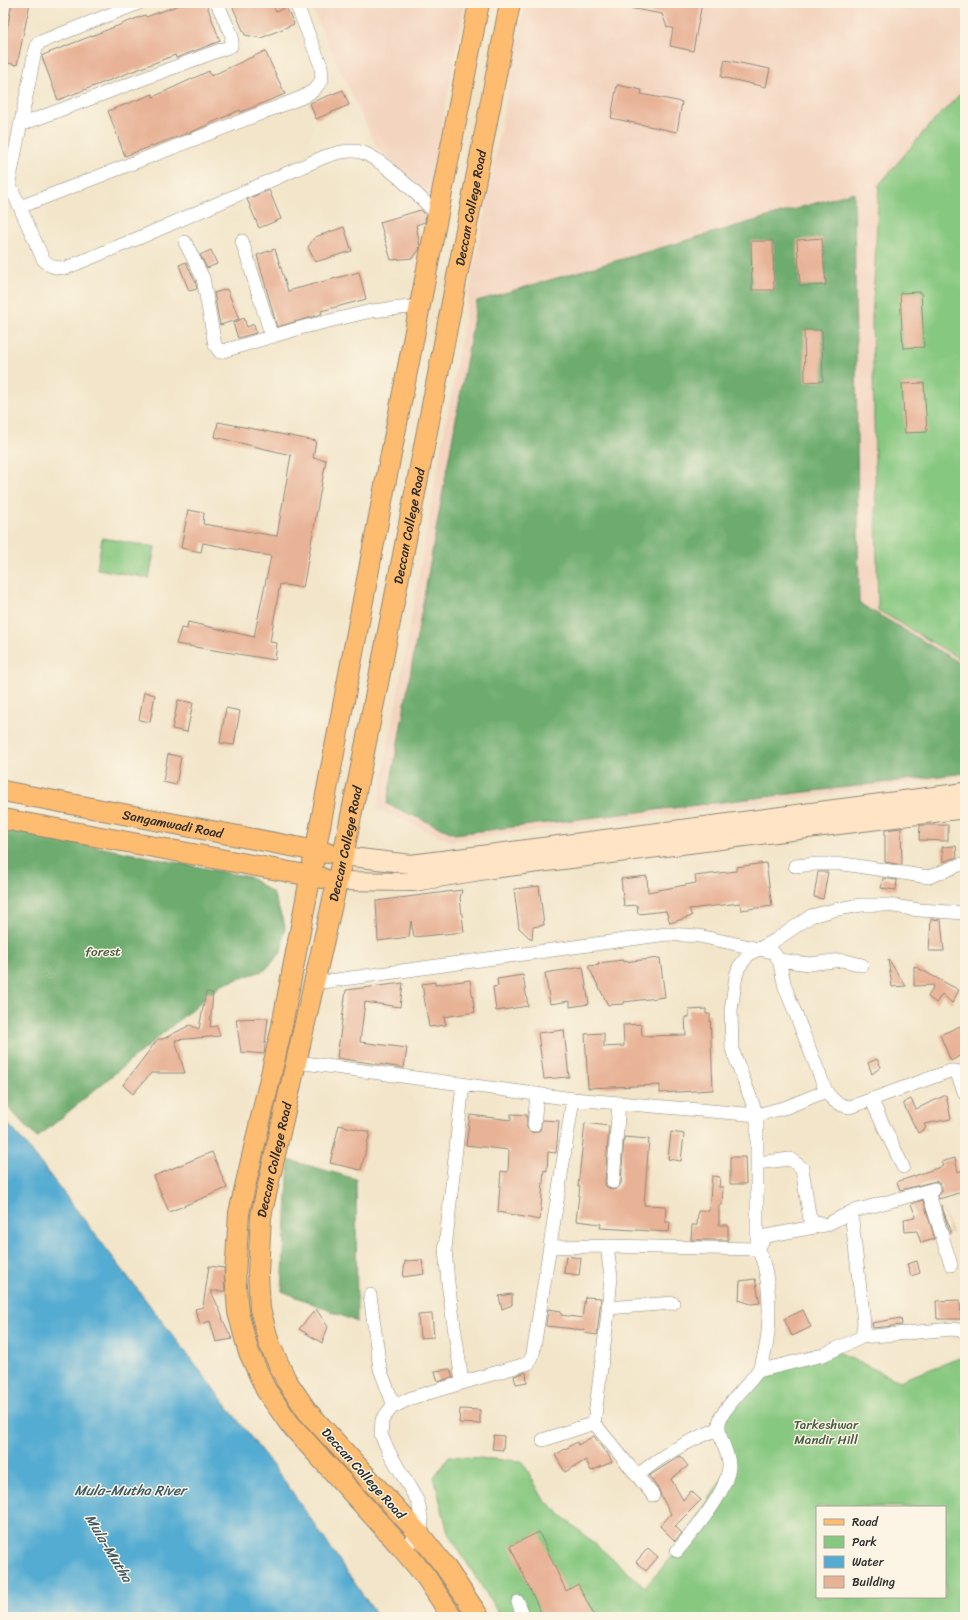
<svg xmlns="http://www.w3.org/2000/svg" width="968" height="1620" font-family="Sriracha,sans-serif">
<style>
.built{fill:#f3d4bf}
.green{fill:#87c880;stroke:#597a56;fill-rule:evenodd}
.forest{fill:#6dac6e;stroke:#4c6c4c}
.water{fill:#55acd2;stroke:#406c7e}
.building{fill:#e8b296}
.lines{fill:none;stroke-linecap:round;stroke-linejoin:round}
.street-casing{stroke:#8e887a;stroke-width:14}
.secondary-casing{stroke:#8e887a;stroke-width:20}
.primary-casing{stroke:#8e887a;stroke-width:22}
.street{stroke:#fff;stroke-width:13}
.secondary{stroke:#ffe4c6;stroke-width:18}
.primary{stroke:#febc70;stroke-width:20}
.labels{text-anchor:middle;stroke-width:3;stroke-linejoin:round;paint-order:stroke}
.street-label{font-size:13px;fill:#2b2b2b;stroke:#fcf5e5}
.park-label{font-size:13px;fill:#475a44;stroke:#fcf5e5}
.water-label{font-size:14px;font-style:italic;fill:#3a5865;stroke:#fcf5e5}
</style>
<rect width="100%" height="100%" fill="#fcf5e5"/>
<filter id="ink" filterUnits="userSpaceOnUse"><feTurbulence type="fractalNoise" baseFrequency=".025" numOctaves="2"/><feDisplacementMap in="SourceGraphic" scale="8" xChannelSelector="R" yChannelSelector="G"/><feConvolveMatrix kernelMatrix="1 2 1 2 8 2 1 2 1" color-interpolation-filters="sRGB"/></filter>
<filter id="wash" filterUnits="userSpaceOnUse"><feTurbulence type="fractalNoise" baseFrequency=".012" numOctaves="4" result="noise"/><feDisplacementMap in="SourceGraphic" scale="16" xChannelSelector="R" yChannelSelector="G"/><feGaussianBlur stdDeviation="0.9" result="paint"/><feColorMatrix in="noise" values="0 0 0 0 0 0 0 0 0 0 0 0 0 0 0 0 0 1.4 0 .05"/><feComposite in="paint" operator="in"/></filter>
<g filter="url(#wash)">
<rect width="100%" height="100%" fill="#f2e5c9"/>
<path class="built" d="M309 3H465L428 198 376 146Z
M525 3H965V776L756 804 451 841 377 809 474 266Z"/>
<path class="green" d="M965 89V662L878 610 872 320 879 185 927 128Z
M102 538 155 547 149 578 97 569Z
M834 1350 899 1381 965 1356V1617H501L448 1533 434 1477 449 1456 522 1461 544 1500 645 1587 677 1551 729 1467 721 1418 764 1370ZM817 1507H945V1597H817Z"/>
<path class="forest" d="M854 192 859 603 965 666V773L455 834 387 804 477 301Z
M3 828 249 877 273 893 285 926 281 953 265 970 221 985 37 1138 3 1102Z
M289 1160 356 1179 357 1322 282 1291Z"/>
<path class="water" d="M3 1118 29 1148 286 1483 378 1617H3Z"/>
<g id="blocks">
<path class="building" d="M12 3H30L17 65 3 62V49Z
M185 3H206L220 41 176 58 175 55 58 100 42 57 43 55 145 15 146 17Z
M231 3H272L276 12 286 7 294 24 261 38 245 35Z
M630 3H702L693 51 670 46 673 28 667 27 662 14 629 8Z
M265 51 285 94 241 112 240 110 196 130 125 156 108 111 153 94V97L209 71 211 76Z
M725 60 770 69 766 87 721 77Z
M617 85 642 90 641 94 682 102 677 132 611 118Z
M343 90 349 105 316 119 310 103Z
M269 190 281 219 259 228 247 199Z
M421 210 426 215 425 222 416 225 420 246 419 250 413 258 391 260 380 222Z
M344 227 352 251 315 262 308 247 315 237Z
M822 238 826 285 800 286 797 240Z
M751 241H773L774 290H752Z
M275 249 288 291 359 272 366 299 321 311 322 314 277 327 257 255Z
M211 250 217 264 207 268 200 255Z
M186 262 195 281 197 289 189 291 179 265Z
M227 289 239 319 220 325 214 293Z
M921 292 924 347 903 348 900 293Z
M244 318 247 327 254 324 256 333 238 338 233 323Z
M804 330H822L823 381 805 382Z
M924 383 927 432 905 433 902 384Z
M218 422 316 441 313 458 326 460 303 588 280 584 270 642 277 643 275 660 176 644 181 628 187 629 188 622 254 637 271 556 203 543 201 552 181 548 188 510 204 513 203 524 277 536 291 455 215 437Z
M144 692 155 695 150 722 139 720Z
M178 700 193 703 187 732 172 729Z
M226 708 240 711 234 745 220 743Z
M168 754 181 757 176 785 163 782Z
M920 825H948V841L919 840Z
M901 828 902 865 885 862V830Z
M956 846 957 857 943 862 942 847Z
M766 863 772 906 741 910 740 903 689 909 692 916 670 923 666 911 638 914 637 905 624 906 621 879 647 876 648 892 696 883 695 876 736 871V867Z
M818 872H828L823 899 814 897Z
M883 878 897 880 896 890 881 888Z
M539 886 544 925 533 927 532 940 519 928 514 889Z
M462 890 460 898 464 932 414 937 411 921 409 937 378 941 376 901Z
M931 919 941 920 944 951H929Z
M660 958 665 997 624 1002V1004L608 1005 588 966 599 965 598 963 623 960V962Z
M888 959 906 986 892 987Z
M914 966 959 990 952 1003 942 994 936 1003 928 997 934 985 914 986Z
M583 967 589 1004 570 1007V1001L550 1004 545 973Z
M523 975 528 1006 496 1011 493 987 498 986 497 979Z
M470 980 475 1012 444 1017 446 1025 429 1027 422 984 435 982V985Z
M403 983 400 1007 365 1002 360 1042 407 1048 404 1068 337 1058 346 990Z
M206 992 213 993 210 1027 217 1026 220 1036 175 1040 185 1073H151L133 1094 123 1085 158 1039H163L190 1025 199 1029Z
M706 1009V1014H710L713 1090 660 1093V1085L588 1088 585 1034 604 1033V1047L624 1046 623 1025 641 1024 642 1036 686 1035 685 1017H689V1010Z
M268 1018 264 1054 241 1052 236 1019Z
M965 1024V1053L951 1061 940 1035Z
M564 1030 569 1077 544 1079 538 1033Z
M877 1059 881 1067 872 1074 868 1063Z
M946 1095 951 1119 924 1124 926 1128 918 1133 903 1103 911 1099 916 1109Z
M511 1114 527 1115V1128L533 1133 540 1130 542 1120 559 1121 556 1153 548 1152 547 1171 544 1170 540 1220 498 1212 501 1171 508 1172 509 1150 466 1145 470 1115 511 1120Z
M585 1123 609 1126 605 1181 606 1186 612 1190 617 1189 621 1183 624 1137 649 1139 644 1205 666 1206 665 1222H670L669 1232 600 1228 601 1224 576 1221 580 1186H578Z
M339 1125 370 1132 361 1170 330 1163Z
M671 1132 684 1134 681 1161 668 1159Z
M212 1152 227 1188 169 1212 154 1176Z
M730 1157H745L746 1184H730Z
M955 1158 958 1172 965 1169V1191L939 1199 938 1196 942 1191V1187L940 1184 936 1181 900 1190 897 1182 943 1166 941 1162Z
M712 1176 720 1177 719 1187H723L722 1205H719V1225H728V1240H691L692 1225H697L698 1211H709Z
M923 1200 935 1239 921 1243 917 1231 905 1232 904 1219 916 1217 911 1204Z
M941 1205 952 1233 950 1234Z
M566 1256 581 1258 579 1275 564 1273Z
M422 1260 424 1274 403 1277 405 1261Z
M917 1261 920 1273 911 1276 907 1264Z
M209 1266 224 1268 225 1291H211L223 1318H222L232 1339 216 1342 210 1321 200 1324 195 1309 203 1307Z
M755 1279 760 1303 751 1304 739 1300 740 1281Z
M512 1294V1305L502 1309 499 1296Z
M585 1297 601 1298 597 1335 584 1333 585 1330 546 1326 548 1309 561 1311V1315L582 1318Z
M960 1300 961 1319H937L936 1301Z
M316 1309 328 1327 322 1343 299 1329Z
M803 1310 811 1327 792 1336 784 1319Z
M432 1314 434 1337 420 1338 418 1315Z
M901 1318 902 1325 873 1328 872 1323Z
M450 1369 453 1377 438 1382 435 1371Z
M526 1372 527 1382 516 1384 514 1376Z
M460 1409 480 1410V1424L459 1423Z
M494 1435 504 1436 503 1450 492 1449Z
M594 1436 605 1452H607L612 1462 591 1471 586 1460 565 1472 555 1455 577 1442 578 1445Z
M680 1456 688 1466 671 1479 683 1500 691 1491 701 1500 675 1526 682 1533 675 1541 660 1526 671 1514 661 1496 659 1490 649 1476Z
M539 1532 566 1591 578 1584 595 1617H543L510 1546Z
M648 1548 658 1557 646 1571 636 1562Z"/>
</g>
</g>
<g filter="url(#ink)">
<use href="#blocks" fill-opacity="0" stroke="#8e887a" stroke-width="1"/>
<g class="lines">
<g class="street-casing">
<path id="street" d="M139 3 38 43 34 56 9 183 43 259C50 267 55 268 66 268L141 237 324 157C336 153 349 149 361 152 385 160 419 197 438 215
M20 125 231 46 232 36 217 3
M20 207 303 97 314 90 322 80 321 66 296 3
M242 241 272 337
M185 242 203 278 215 345 220 352 300 328 371 311 420 306
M795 866 816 864H844L929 877 959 865 965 864
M779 960 809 964 842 960 862 965
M315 983 667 934 699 936 773 952 779 960 785 987 826 1091C833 1101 838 1105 850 1107L950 1071H956L965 1094
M297 1062 573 1099 757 1115 787 1107 826 1091
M871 1099 903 1167
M534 1125 537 1094
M757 1163 790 1159 802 1168 810 1220 826 1225 851 1212 934 1189
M613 1182 619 1103
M928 1191 951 1265
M851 1212 864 1323 862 1337
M607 1246 611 1277 607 1321 594 1423 653 1495
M551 1247 607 1246 757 1249
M757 1249 766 1236 825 1225
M370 1295 380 1369 394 1406
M608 1308 673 1303
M758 1371 823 1355 862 1337 952 1329 965 1331
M462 1382 448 1283 445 1249 463 1084
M543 1440 594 1423
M637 1476C663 1454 686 1442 718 1429
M402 1548 420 1535 422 1522 418 1502 389 1452 381 1435 382 1420 391 1408 411 1398 529 1363 533 1354 573 1099
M677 1551C694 1530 726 1495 729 1467 730 1450 713 1434 721 1417 730 1400 746 1388 757 1372 773 1350 773 1271 757 1249V1115L732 1049 731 1010 736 976 739 967 749 954 774 941 811 916 838 909 861 905H888L919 910 965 913
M518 1602 524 1617"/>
</g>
<g class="secondary-casing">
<path id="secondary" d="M343 856 411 864 965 792
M338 881 414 882 492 869 965 809"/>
</g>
<g class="primary-casing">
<g id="primary">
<path id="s1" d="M3 791 327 853"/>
<path d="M3 819 322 878"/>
<path d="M452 1617 426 1577 402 1548 289 1423 266 1390 248 1350 238 1312 235 1274 239 1213 281 1031 390 459 479 3"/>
<path id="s2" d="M479 1617 444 1565 420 1535 307 1411 286 1380 269 1343 260 1309 258 1273 261 1216 343 856 385 648 510 3"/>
</g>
</g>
<use href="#street" class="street"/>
<use href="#secondary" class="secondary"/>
<use href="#primary" class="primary"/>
</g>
</g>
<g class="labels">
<g class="street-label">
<text dy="5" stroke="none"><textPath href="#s2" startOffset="1505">Deccan College Road</textPath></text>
<text dy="5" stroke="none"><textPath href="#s2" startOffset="1181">Deccan College Road</textPath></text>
<text dy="5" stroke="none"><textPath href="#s1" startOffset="173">Sangamwadi Road</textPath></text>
<text dy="5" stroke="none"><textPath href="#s2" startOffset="857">Deccan College Road</textPath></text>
<text dy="5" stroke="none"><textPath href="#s2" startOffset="533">Deccan College Road</textPath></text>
<text transform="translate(364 1473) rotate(48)" y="5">Deccan College Road</text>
</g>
<g class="park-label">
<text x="103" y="956">forest</text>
<text x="826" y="1429">Tarkeshwar<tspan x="826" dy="15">Mandir Hill</tspan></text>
</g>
<g class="water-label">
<text x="130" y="1495">Mula-Mutha River</text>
<text transform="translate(109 1548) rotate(59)" y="5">Mula-Mutha</text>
</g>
</g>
<rect width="968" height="1620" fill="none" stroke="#fcf5e5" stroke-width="16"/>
<rect x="816" y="1506" width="130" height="92" fill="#fcf5e5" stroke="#a8a49b"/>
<rect x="824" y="1519" width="20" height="6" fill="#febc70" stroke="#a8a49b"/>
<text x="852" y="1526" font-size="12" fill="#2b2b2b">Road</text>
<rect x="824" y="1536" width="20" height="12" fill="#87c880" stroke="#a8a49b"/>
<text x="852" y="1546" font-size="12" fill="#2b2b2b">Park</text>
<rect x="824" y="1556" width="20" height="12" fill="#55acd2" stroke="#a8a49b"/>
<text x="852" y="1566" font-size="12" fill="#2b2b2b">Water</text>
<rect x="824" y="1576" width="20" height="12" fill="#e8b296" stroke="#a8a49b"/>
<text x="852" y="1586" font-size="12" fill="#2b2b2b">Building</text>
</svg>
